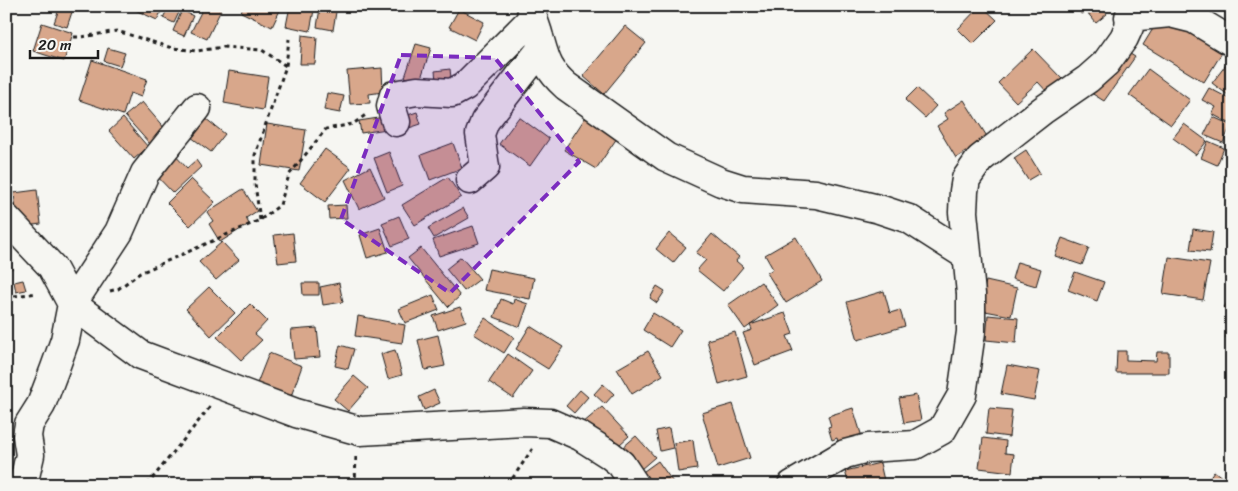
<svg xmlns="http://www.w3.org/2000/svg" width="1238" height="491" font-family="Sriracha,sans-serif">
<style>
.building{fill:#d8a78b;stroke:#1c1c1c}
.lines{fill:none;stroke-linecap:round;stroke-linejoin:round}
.minor-casing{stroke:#1c1c1c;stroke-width:31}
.path{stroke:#1c1c1c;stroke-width:3;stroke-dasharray:4 4;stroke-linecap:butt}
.minor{stroke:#f6f6f2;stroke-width:28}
.marked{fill:#7b2cbf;fill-opacity:0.2;stroke:#7b2cbf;stroke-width:4;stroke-dasharray:10 6;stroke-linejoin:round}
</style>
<rect width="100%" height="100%" fill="#f6f6f2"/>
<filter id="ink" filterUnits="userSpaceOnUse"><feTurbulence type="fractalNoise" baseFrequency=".02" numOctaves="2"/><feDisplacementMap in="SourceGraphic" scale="10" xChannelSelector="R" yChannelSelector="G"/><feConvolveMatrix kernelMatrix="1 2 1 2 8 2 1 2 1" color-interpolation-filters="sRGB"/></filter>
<g filter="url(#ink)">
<path class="building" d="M60 6H74L67 27 54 23Z
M132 6H164L157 20 131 8Z
M169 6H182L174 23 163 18Z
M204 6H213L221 10 207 39 191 32Z
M243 6H282L272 27 241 12Z
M290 6H311L310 9 314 10 310 31 286 26Z
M311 6H337L333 30 317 27 320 8Z
M980 6H982L997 20 973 44 958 29Z
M1075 6H1100L1107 14 1096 23 1086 11 1081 14Z
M459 9 484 22 475 40 449 27Z
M182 10 193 16 184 36 173 31Z
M1162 14 1223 51 1204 82 1143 45Z
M42 23 73 33 64 61 33 51Z
M625 26 646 43 604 94 583 76Z
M302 35 317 37 315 64H300Z
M416 44 431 48 420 81 405 77Z
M1119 47 1135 57 1104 101 1088 91Z
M108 48 125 53 120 66 104 61Z
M1033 49 1063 80 1049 94 1038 82 1016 102 998 83Z
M1232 57V98L1212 83Z
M92 60 147 79 141 97 130 93 123 115 79 100Z
M382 68 383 92 369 94 370 103 350 104 347 71Z
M450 69 452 87 436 80 435 71Z
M1148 69 1190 100 1171 125 1129 95Z
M229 71 268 77 263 110 224 103Z
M917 88 936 106 925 118 905 100Z
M1209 88 1232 100V118L1229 123 1212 114 1216 107 1202 100Z
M327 93 344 96 340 113 324 110Z
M964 100 988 138 956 158 937 126 948 119 944 113Z
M142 102 166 130 150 144 125 116Z
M417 112 421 124 406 129 402 117Z
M587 115 619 135 596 169 564 150Z
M385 117 387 129 361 133 359 121Z
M519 117 549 139 530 166 499 144Z
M1213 117 1231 125 1223 143 1204 135Z
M123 118 148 147 134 159 109 131Z
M205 118 225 134 211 152 191 137Z
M267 124 306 130 299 171 261 165Z
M1184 124 1207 141 1196 155 1173 138Z
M1208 141 1224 148 1217 165 1201 158Z
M453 143 462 168 430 180 421 155Z
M325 149 351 168 325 202 300 183Z
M1026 150 1040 173 1028 180 1014 158Z
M171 151 187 168 196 160 201 167 173 193 151 170Z
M389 152 402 186 387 192 374 158Z
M370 167 384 197 359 209 345 180Z
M6 175 11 186 6 189Z
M448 177 461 197 415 225 402 205Z
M191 179 215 202 190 226 167 203Z
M243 189 257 211 246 218 249 224 220 242 209 224 213 221 207 212Z
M37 190 41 224 18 227 14 193Z
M346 205 347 218 329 219 328 206Z
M463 208 469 218 434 238 428 228Z
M399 216 409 239 392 246 382 223Z
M473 226 479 243 439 256 433 240Z
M380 228 388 252 367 258 360 235Z
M1193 229 1213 232 1210 252 1190 250Z
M293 233 296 261 278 263 274 235Z
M669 233 686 247 673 263 656 249Z
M712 234 739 257 736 261 743 267 723 291 697 270 706 260 696 253Z
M796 237 822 281 786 303 767 273 773 269 765 255Z
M1062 238 1089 248 1082 265 1055 256Z
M222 242 239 260 216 280 199 262Z
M421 248 460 296 448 307 408 258Z
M10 255 12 269H6V256Z
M461 257 480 279 464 291 446 269Z
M1169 257 1210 263 1203 300 1163 294Z
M1017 262 1041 269 1036 286 1012 279Z
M489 269 534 278 530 299 484 290Z
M1075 272 1104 282 1097 301 1068 290Z
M23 280 26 290 16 292 14 282Z
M986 281 1017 288 1011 316 980 310Z
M761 282 778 305 745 329 728 305Z
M302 283H319V295H303Z
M339 283 343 302 323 305 320 287Z
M657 286 665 291 657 303 650 298Z
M209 287 235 313 211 336 186 309Z
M884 291 890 313 900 310 905 326 858 340 847 302Z
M433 295 439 310 405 323 399 309Z
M1232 297V313L1224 307Z
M501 299 513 304 514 299 528 304 520 327 494 317Z
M250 304 267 321 255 334 262 340 241 360 217 337Z
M460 307 466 321 438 330 433 316Z
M653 313 681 330 670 347 643 330Z
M785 313 793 334 787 336 793 351 755 365 743 333 752 330 750 325Z
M988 315 1018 318 1016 343 986 340Z
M358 316 405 325 402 343 355 336Z
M485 318 514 337 504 353 474 334Z
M530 326 563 347 548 369 516 349Z
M317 328 320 357 294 359 291 330Z
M1232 330V343L1225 337Z
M735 332 747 376 719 384 707 340Z
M438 335 445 366 425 370 418 340Z
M340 345 354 349 348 369 335 366Z
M395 350 402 375 388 379 381 354Z
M648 351 663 375 632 394 617 369Z
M1117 351H1126V360L1156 361 1157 352H1169V373H1116Z
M269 353 302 366 290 399 256 386Z
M508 354 532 371 513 398 489 382Z
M1007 365 1040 371 1034 400 1001 394Z
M354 376 368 388 348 411 334 399Z
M603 384 614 394 605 404 594 394Z
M434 390 440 403 424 410 419 397Z
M580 390 588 397 574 413 566 406Z
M916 395 921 420 904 423 899 398Z
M733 404 750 458 718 468 702 413Z
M602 407 629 436 610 453 583 423Z
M853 408 862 437 839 445 837 438 832 440 828 427 831 426 828 416Z
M989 408 1012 410 1009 437 986 434Z
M669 428 673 448 660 451 656 431Z
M636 436 655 457 634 475 615 454Z
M983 438 1006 441 1005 453 1014 454 1012 472 979 468Z
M693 440 697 469 678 472 674 443Z
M658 461 675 485H626V484Z
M880 463 885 485H849L845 471Z
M1214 471 1232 485H1204Z"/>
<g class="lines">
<g class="minor-casing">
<path id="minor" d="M531 6C532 20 536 25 539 37 546 61 547 69 566 86L666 157 721 182 743 189 816 194 879 209 909 219 967 256
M1129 17 1170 13 1194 19 1232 42
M197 108 145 173 119 232 72 304 141 355 296 413 360 431 524 422 550 423 580 436 610 455 621 464 635 485
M396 122 391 106 394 95 417 91 452 93 465 86 532 19
M470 180 485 167 480 134 485 121 542 48
M6 218 52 267 72 304 65 340 55 368 41 405 29 424 27 436 30 455 23 485
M792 485 845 454 868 448 915 445 942 430 962 395 971 332V294L963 212 964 191 966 179 980 159 1043 110 1088 79 1106 63 1124 38 1129 27 1131 6"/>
</g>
<path class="path" d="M74 37H82L117 31 172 48 197 51 223 47 262 50 286 66
M260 220 255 184V155L286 66 289 39
M110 291 118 289 140 273 260 220 280 205 289 175 326 129 353 124 367 114
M6 297 37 293
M147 485 210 407
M355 485 356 454
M508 485 533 448"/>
<use href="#minor" class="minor"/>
</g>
</g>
<path class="marked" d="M401 55 495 58 579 162 450 293 341 219Z"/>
<rect width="1238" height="491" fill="none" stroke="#f6f6f2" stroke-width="25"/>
<rect x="12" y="12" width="1213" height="466" fill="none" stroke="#1c1c1c" stroke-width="2" filter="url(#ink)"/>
<path d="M30 50v8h68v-8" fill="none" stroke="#1c1c1c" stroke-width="2.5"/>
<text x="38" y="50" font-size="15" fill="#1c1c1c" stroke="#f6f6f2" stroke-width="4" paint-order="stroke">20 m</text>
</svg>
